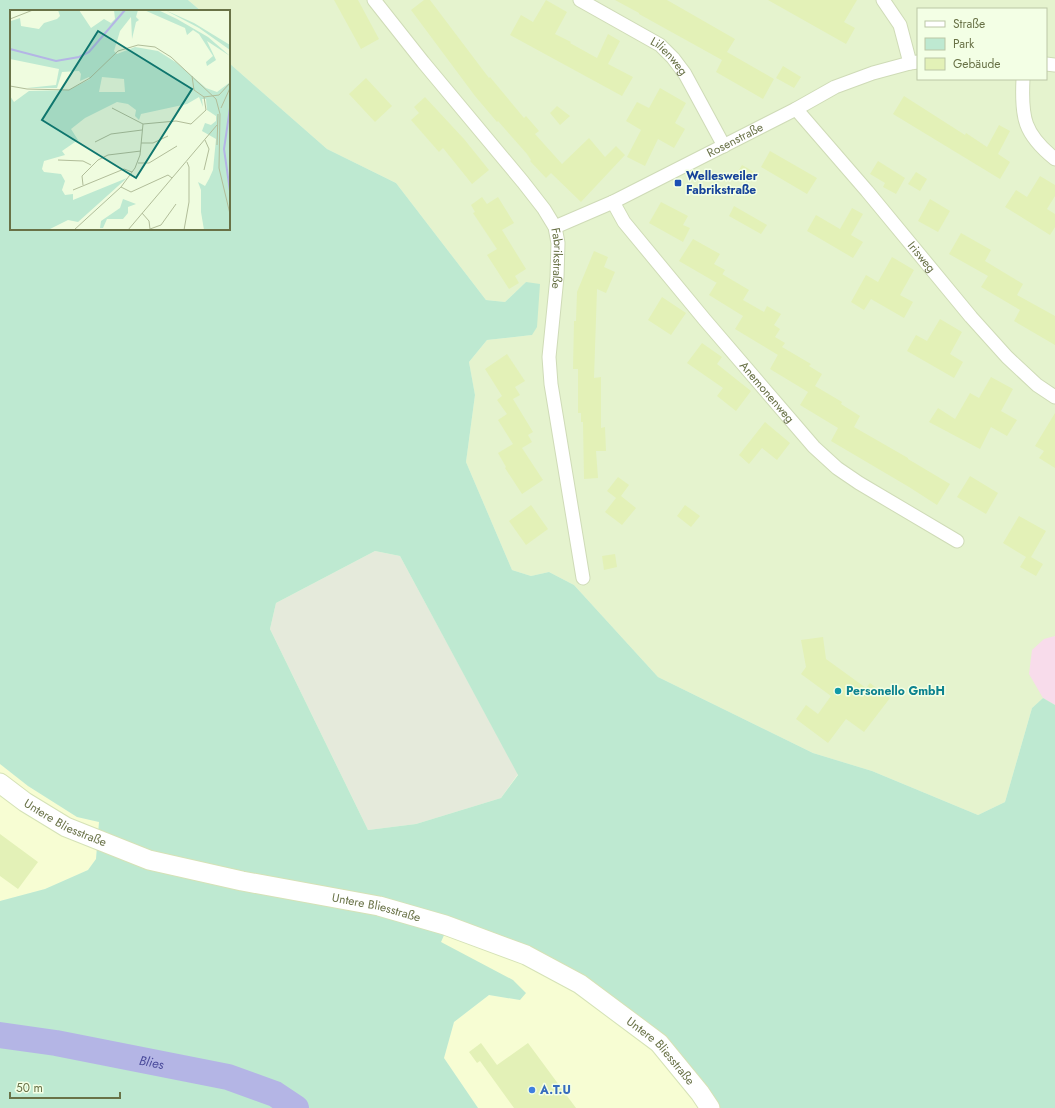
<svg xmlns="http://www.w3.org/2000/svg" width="1055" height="1108" font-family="Jost,sans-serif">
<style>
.residential{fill:#e5f3ce;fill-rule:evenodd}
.commercial{fill:#f7fdd3}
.industrial{fill:#e5eadb}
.education{fill:#f8dceb}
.green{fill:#bee9d1;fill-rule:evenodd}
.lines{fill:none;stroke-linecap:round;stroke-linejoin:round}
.river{stroke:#b4b5e5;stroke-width:26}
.building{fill:#e3f1b7}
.street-casing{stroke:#cfdbb7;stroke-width:15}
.secondary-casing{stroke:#d5e2b7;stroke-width:21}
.street{stroke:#fff;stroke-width:13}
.secondary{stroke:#fff;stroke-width:19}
.transit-dot{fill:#1a4fb4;stroke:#f3ffe5;stroke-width:1.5}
.culture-dot{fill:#0f9aa8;stroke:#f3ffe5;stroke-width:1.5}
.shop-dot{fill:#3f7fe0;stroke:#f3ffe5;stroke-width:1.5}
.labels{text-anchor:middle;stroke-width:3;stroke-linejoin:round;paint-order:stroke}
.street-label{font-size:12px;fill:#697247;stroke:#f3ffe5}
.transit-label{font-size:12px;font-weight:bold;fill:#164399;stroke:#f3ffe5;text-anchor:start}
.culture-label{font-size:12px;font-weight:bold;fill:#0d838f;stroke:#f3ffe5;text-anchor:start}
.shop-label{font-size:12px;font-weight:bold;fill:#366cbe;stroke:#f3ffe5;text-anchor:start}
.water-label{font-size:13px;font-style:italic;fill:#4a4a9b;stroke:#f3ffe5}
.inset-river{fill:none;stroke:#b4b5e5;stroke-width:2}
.inset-road{fill:none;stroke:#b1bd99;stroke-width:1}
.view{fill:#0f766e;fill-opacity:0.15;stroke:#0f766e;stroke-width:2}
.inset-edge{fill:none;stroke:#697247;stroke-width:2}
</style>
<rect width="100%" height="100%" fill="#effcdf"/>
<path class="residential" d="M188 0H1055V705L1043 698 1032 708 1005 802 978 815 872 771 813 753 658 677 574 585 549 572 531 576 512 570 466 462 475 395 469 362 487 340 532 335 526 282 505 302 486 300 396 183 327 149 229 63V11H201ZM918 9H1046V79H918Z"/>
<path class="commercial" d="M0 764 28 786 77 817 99 822 96 859 88 870 45 889 0 901Z
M452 917 531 948 585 977 719 1108H478L444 1058 454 1022 489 995 519 1000 441 942Z"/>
<path class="industrial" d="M375 551 400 556 518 774 501 798 416 824 368 830 270 629 276 603Z"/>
<path class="education" d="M1055 636V705L1043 698 1029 674 1032 650 1044 639Z"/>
<path class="green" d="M0 0H188L201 11H11V229H229V63L327 149 396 183 486 300 505 302 526 282 540 284 537 327 532 335 487 340 469 362 475 395 466 462 512 570 531 576 549 572 574 585 658 677 813 753 872 771 978 815 1005 802 1032 708 1043 698 1055 705V1108H719L704 1085 531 948 452 917 441 942 513 980 526 993 520 1000 489 995 454 1022 444 1058 478 1108H0V901L45 889 88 870 96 859 99 822 77 817 28 786 0 764ZM375 551 400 556 518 775 501 798 416 824 368 830 270 629 276 603Z"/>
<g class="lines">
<path class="river" id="s1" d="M0 1035 56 1043 228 1077 275 1094 296 1108"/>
</g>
<path class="building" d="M334 0H358L379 39 361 49Z
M424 0H430L489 78 490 77 524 118 526 116 539 131 535 134 562 164 589 138 605 157 616 146 625 155 581 202 551 173 546 178 530 161 531 160 527 154 498 121 497 122 475 96 411 10Z
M546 0 567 12 555 34 571 42 570 43 597 58 608 34 620 41 608 64 633 77 622 96 510 35 521 15 533 22Z
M615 0H667L735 39 727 52 774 79 763 99 716 72 722 60 639 14V13Z
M768 0H857L844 22 855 28 846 44Z
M783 66 801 77 794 88 776 78Z
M366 78 392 106 375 122 349 94Z
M660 88 686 103 675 123 685 129 674 148 658 139 645 166 627 157 641 130 626 121 637 102 649 108Z
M904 96 965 135 966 133 987 147 999 125 1010 131 998 154 1010 162 1000 179 893 114Z
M425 97 464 139 489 170 472 184 443 148 439 152 411 120 419 113 414 107Z
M557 106 570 116 560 125 550 113Z
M770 151 817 178 807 194 761 167Z
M878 161 905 178 896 194 883 187 885 183 870 174Z
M742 165 754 172 747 182 736 175Z
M916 172 927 179 920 191 908 184Z
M1040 176 1055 185V196L1047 209 1055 214V227L1050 235 1005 207 1016 190 1027 197Z
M482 197 487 204 498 197 514 223 502 230 526 269 515 276 519 283 509 289 487 255 497 249 473 213 475 212 471 205Z
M930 199 950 211 938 232 918 221Z
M661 202 688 216 683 225 690 228 683 242 649 223Z
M734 206 767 225 761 234 729 216Z
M852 208 863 214 851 235 863 242 853 258 807 231 816 215 840 229Z
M961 233 991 250 985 261 1023 284 1017 295 1055 316V345L1014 321 1020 310 981 287 988 276 949 254Z
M693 239 720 254 714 264 725 270 717 283 679 261Z
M594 251 608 257 604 267 615 272 606 293 597 289 594 378 601 377V428L605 427 606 451H596L598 478 584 479 583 422H581V413H578V369H573L574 321H576L577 292Z
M892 257 914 270 900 295 913 302 904 318 871 299 864 310 851 302 866 275 878 282Z
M722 274 749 290 743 300 764 312 767 306 781 314 774 325 780 329 775 337 785 343 782 347 811 364 809 366 822 374 815 386 842 402 841 404 860 416 854 427 908 458V459L950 484 937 505 909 487 831 441 838 428 800 405 808 392 770 369 780 351 778 355 735 329 743 316 709 295Z
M662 297 686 313 671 335 648 320Z
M940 319 962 332 950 354 963 362 954 378 907 351 916 335 927 341Z
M702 343 722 357 717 364 751 391 736 411 717 396 723 388 687 363Z
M507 354 525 381 515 387 520 395 513 399 533 432 528 435 532 442 522 448 543 480 522 494 505 468 506 467 498 453 513 444 498 420 507 414 497 400 502 396 485 369Z
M991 377 1013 389 1001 411 1017 420 1007 436 991 427 980 449 929 422 938 408 955 419 970 393 979 398Z
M1055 413V468L1039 458 1044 451 1035 446Z
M765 422 790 443 777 460 762 448 749 464 739 455Z
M970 476 998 493 986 514 957 497Z
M618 477 629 485 621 496 636 508 622 525 605 512 616 498 607 491Z
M531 505 548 529 526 545 509 521Z
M685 505 700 516 691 527 677 516Z
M1019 516 1046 531 1031 557 1043 564 1036 576 1020 567 1026 557 1003 543Z
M615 554 617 567 604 570 602 556Z
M823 637 826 659 866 688 870 683 890 698 864 732 846 719 828 743 796 719 806 705 818 714 831 696 801 674 806 667 801 640Z
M0 834 38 862 18 889 0 876Z
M481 1043 497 1065 528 1043 576 1108H514L480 1061 477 1063 469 1052Z"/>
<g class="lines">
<g class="street-casing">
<g id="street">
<path id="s2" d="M374 0 423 62 523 182 544 209 555 227 558 243 557 277 549 357 551 384 583 578"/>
<path id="s3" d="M580 0 660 45 673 58 685 74 724 146"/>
<path d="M883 0 900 25 910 63"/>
<path d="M1046 64 1055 65"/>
<path d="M1023 79C1021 118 1024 134 1055 159"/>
<path id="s4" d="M796 109 867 191 971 317 1007 357 1037 385 1055 397"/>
<path id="s5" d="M613 202 624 222 705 320 814 447 837 468 859 483 957 541"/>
<path id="s6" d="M555 227 613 202 796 109 835 87 873 73 910 63 918 62"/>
</g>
</g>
<g class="secondary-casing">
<g id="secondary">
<path id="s7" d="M0 783 25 802 66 827 149 860 242 881 379 906 445 925 526 955 580 984 659 1043 700 1093 710 1108"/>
</g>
</g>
<use href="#street" class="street"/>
<use href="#secondary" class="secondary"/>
</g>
<rect class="transit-dot" x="674" y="179" width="8" height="8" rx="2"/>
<circle class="culture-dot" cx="838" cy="691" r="4"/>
<circle class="shop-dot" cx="532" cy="1090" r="4"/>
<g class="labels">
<g class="street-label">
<text dy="4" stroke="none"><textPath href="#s3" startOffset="106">Lilienweg</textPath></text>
<text dy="4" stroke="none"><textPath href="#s6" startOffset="200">Rosenstraße</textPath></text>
<text dy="4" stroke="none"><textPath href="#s4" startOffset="194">Irisweg</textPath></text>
<text dy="4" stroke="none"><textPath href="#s2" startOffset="322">Fabrikstraße</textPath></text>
<text dy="4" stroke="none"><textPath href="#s5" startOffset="245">Anemonenweg</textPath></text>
<text dy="4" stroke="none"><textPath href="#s7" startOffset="77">Untere Bliesstraße</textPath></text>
<text dy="4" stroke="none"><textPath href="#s7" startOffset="401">Untere Bliesstraße</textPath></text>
<text dy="4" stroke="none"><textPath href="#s7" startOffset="725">Untere Bliesstraße</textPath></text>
</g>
<g class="transit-label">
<text x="686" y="180">Wellesweiler<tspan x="686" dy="14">Fabrikstraße</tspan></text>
</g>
<g class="culture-label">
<text x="846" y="695">Personello GmbH</text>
</g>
<g class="shop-label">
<text x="540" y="1094">A.T.U</text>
</g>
<g class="water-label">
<text dy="5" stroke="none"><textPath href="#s1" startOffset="154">Blies</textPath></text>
</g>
</g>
<g transform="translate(10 10)">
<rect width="220" height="220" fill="#effcdf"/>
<path d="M48 0H69L81 18 94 9 101 13 105 9 104 0H128L126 7 129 10 126 12 122 29 121 7 110 21 104 41 107 44 125 37 148 41 167 53 196 78 207 82 219 73 220 66V220H194L191 202V180L188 172 195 176 199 169 203 160 206 129 192 121 195 113 201 115 206 111V106L197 100 196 89H192L193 97 189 87 177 94 131 104 129 110 125 106 126 100 118 94 107 92 75 108 61 119 68 130 52 141 55 145 34 151 32 159 34 162 51 164 55 171 52 180 55 185 63 184V190L117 168 68 212 58 210 38 220H0V86L4 92 19 81 59 80 80 69 79 67 70 71 71 64 69 61 52 62 47 78H17L46 75 49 59 0 49 1 11 10 8 11 16 29 19 34 13 47 9 50 6ZM92 67 114 69 115 82H89ZM134 0H148L167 9 198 27 220 46 197 31 206 50 197 56 196 52 203 46 189 24 183 20 177 25 175 18ZM155 0 184 13 220 35V40L189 18ZM113 189 126 194 118 197V203L113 209H97L93 218H90L91 211 110 198Z" fill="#bee9d1" fill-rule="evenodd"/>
<path class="inset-river" d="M0 39 46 51 69 47 79 42 115 0M220 98 214 139 220 181"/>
<path class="inset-road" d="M0 9 23 0M182 66 184 80 194 87 209 85 220 73M0 76 17 79 59 80 80 68 108 41 128 35 145 37 161 47 206 89 210 104 209 158M102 98 133 114 166 111 181 114 196 100 194 87M211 98 220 78M85 132 101 124 132 120M131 133H143L158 126M207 135 208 104M48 150 73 151 81 155M128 153H139L167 136M209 158 220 204M194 160 199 139 195 130M73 175 72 166 88 150 98 145 131 141M111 177 121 182 158 165 162 168M63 180 114 159 122 162M132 203 139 211 140 219M140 219 151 215 166 194M64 220 111 177 125 158 130 145 133 114M118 220 207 115M174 220 179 192V157L177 152"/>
<path class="view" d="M88 21 182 79 126 168 32 110Z"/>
<rect width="220" height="220" class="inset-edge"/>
</g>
<rect x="917" y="8" width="130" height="72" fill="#f3ffe5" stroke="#bcc7a6"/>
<rect x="925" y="21" width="20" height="6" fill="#ffffff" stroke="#bcc7a6"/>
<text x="953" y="28" font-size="12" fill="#697247">Straße</text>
<rect x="925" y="38" width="20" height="12" fill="#bee9d1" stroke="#bcc7a6"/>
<text x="953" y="48" font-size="12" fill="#697247">Park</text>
<rect x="925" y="58" width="20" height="12" fill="#e3f1b7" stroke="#bcc7a6"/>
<text x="953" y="68" font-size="12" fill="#697247">Gebäude</text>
<path d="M10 1092v6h110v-6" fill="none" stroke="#697247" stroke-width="2"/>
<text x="16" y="1092" font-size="12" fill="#697247" stroke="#f3ffe5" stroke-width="3" paint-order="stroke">50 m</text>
</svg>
